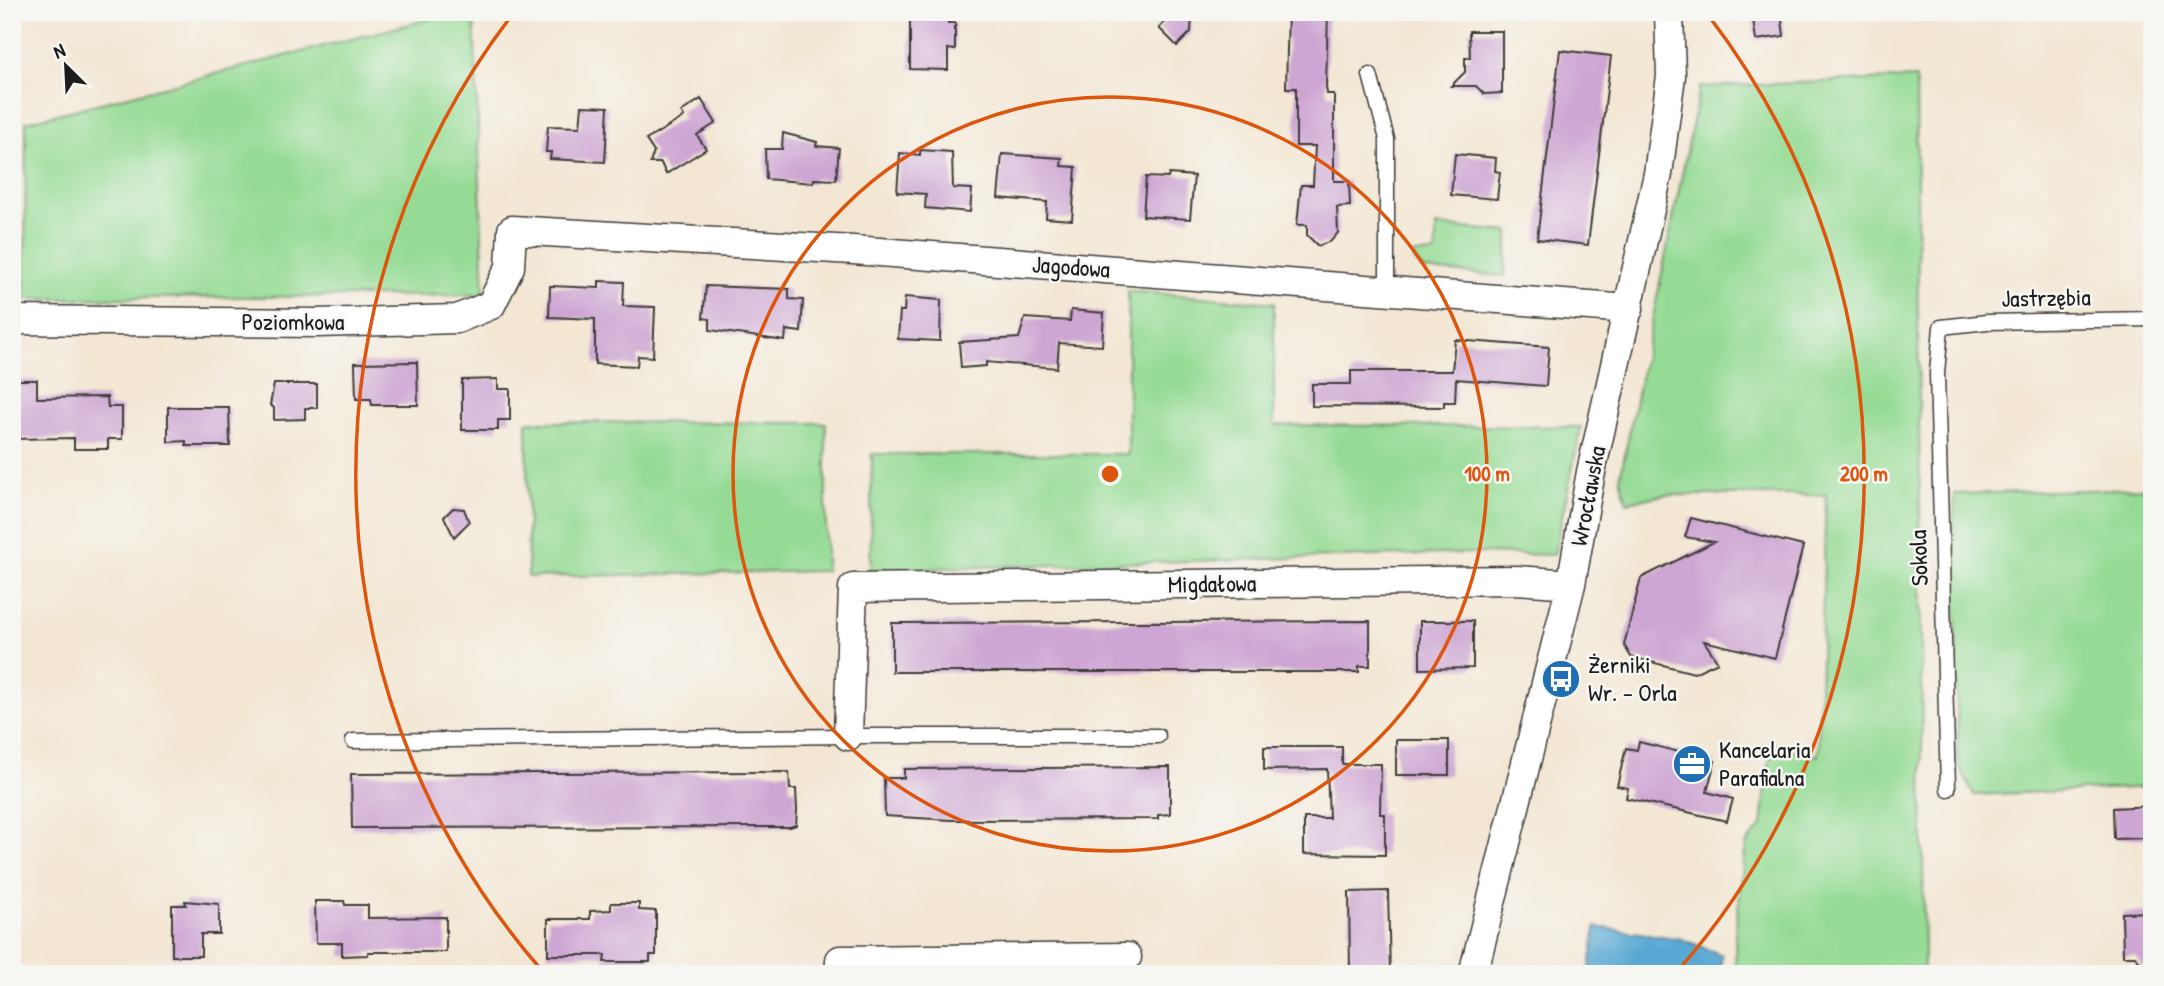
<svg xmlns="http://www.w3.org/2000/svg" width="2164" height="986" font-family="'Patrick Hand',sans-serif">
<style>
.green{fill:#96db95;stroke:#597c58;stroke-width:2}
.water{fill:#59a8d3;stroke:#3a6278;stroke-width:2}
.building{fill:#cea6d3}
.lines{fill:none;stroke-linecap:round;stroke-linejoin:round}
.lane-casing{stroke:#3c3a38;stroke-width:17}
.street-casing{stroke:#3c3a38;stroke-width:31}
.lane{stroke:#fff;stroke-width:14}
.street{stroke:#fff;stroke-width:28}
.ring{fill:none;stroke:#de560d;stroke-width:3.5}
.labels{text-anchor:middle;stroke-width:5;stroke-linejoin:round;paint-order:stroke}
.street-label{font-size:24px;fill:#1c1c1c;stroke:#f6f6f2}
.poi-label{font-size:24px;fill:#1c1c1c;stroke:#f6f6f2;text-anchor:start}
.centre{fill:#de560d;stroke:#f6f6f2;stroke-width:3.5}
.ring-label{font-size:21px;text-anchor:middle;font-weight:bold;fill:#de560d;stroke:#f6f6f2;stroke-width:5;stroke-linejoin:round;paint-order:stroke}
</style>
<rect width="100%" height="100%" fill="#f6f6f2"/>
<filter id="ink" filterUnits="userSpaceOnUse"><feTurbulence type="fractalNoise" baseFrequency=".0143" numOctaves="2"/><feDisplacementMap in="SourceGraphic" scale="14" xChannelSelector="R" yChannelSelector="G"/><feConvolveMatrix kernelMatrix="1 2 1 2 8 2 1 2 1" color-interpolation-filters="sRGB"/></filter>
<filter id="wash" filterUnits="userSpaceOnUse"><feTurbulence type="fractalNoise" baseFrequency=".00686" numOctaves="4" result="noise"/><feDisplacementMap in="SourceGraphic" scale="28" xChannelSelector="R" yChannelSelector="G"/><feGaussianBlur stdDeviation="1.57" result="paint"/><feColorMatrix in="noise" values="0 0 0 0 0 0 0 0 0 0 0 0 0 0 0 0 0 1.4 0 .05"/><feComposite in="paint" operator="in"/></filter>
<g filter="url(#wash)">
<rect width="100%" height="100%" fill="#f3e7d4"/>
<path class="green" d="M457 12H474L484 295 25 299 26 122Z
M1916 78 1924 974H1736L1735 934 1746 844 1762 826 1771 744 1818 756 1826 495H1665L1627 502 1620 478 1700 87Z
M1436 226 1509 232 1505 276 1423 270 1414 260V254L1436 253Z
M1128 291 1274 303V425L1581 427 1554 555 1478 553 870 570 872 454H1128Z
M527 422 826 423V571L528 577Z
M2152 488V787L1974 795 1958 764 1954 494Z"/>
<path class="water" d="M1596 927 1682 939 1722 955 1720 974H1589Z"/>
<g id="blocks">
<path class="building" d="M910 12H948V23H955V50L948 49V70L910 69Z
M1153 12H1192L1191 32 1177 46 1159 28 1164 23Z
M1288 12H1328L1326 87 1327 94H1334V181H1349L1350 206 1337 207 1338 233 1331 241 1318 246 1307 235V225H1297L1301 185H1313L1315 146H1296V88H1286Z
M1752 12H1781L1784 36 1756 40Z
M1469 31H1502V93L1484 94 1476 86H1451L1465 72V58H1470Z
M1560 50 1611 56 1588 245 1537 239Z
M701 99 716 123 697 135 706 149 666 174 661 163H650L654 152 646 140 684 117 681 112Z
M582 106 608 107 605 162 550 159 551 152H546L548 126 580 127Z
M783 133 817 142 816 146 839 148 836 180 814 179 813 183 766 179 765 149H782Z
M920 150 952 152 953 188 972 189 970 212 925 208 926 194 897 192 900 153 920 155Z
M1002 154 1062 158 1061 166 1076 167 1072 220 1046 218 1047 202 998 198Z
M1455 154 1496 158 1495 171 1500 172 1497 199 1451 195Z
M1169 174 1194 176 1190 219 1143 216 1146 177 1168 178Z
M599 281 624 282 623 306 655 307 653 357 638 356 637 366 595 364V319L549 317 550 286 599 288Z
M706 286 789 289V299L803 300 801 332 786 330 785 341 710 330V319L703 318Z
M905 297 941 300 940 341 898 339 900 311H904Z
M1071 310 1104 313 1102 346 1059 343 1057 368 986 362V366L961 368 959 342 1019 338 1025 318 1070 321Z
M1455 340 1549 347 1546 386 1456 379 1455 402H1444V407L1312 406V384H1351V371H1452Z
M417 362 418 405H372L371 399H356L355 363Z
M498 379V389H510V420H498V430H462V380Z
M12 380H37V398L107 397 108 407H122V439H108V449H74V438L12 439Z
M274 384H317V408H305V419L274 420V408L270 405Z
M168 407H229L230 446H186V441L168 442Z
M453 508 464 509 469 522 454 537 444 517Z
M1691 518 1803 546 1775 658 1704 641 1718 662 1694 673 1631 657 1624 645 1641 578 1714 542 1685 537Z
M1370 621V666H1359V672H892V623Z
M1420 621H1473V668L1420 669Z
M1396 740H1449V775H1396Z
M1639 742 1715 761 1707 792 1733 799 1727 821 1626 798 1628 788 1617 786 1626 748 1637 750Z
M1264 747H1342V764H1381L1380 814H1385V855L1304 854V818H1329L1327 769 1264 770Z
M1170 767V814L1158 815V819L951 820 885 816 884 778H904V769Z
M789 772 790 789H796L797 810 796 825 790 827 352 828 351 774Z
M2152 806V838L2114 839 2113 808Z
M1388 891 1390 974H1350L1349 892Z
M185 901 219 904V934H201V956H172V905H186Z
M315 901H344L345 905H368V918L446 917V952H368V955L342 956V943H316Z
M611 903H639V910L656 911V955H650V962H604L605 955H548V919H590V911L611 910Z
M2152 912V974H2150L2135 956H2123L2122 913Z"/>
</g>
</g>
<g filter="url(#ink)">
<use href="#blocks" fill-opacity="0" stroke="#3c3a38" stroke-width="2"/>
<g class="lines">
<g class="lane-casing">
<path id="lane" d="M1370 75 1387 139V291
M353 741 848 736H1158
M1948 789 1937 373 1941 327 1987 322 2152 319"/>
</g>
<g class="street-casing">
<path id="street" d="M12 320 317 323 457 319 491 305 510 267 512 230 853 250 1629 309
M848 736 853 588 1517 580 1571 584
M839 974 840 960 1127 957
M1473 974 1571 584 1591 472 1658 174 1671 76 1669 12"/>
</g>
<use href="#lane" class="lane"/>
<use href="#street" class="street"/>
</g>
</g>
<g class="ring">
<circle cx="1110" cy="474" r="377"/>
<path d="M545 974A754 754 0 0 1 512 15M1708 15A754 754 0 0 1 1675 974"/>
</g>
<defs>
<g id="bus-disc" transform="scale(2.0125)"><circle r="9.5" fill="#1f6fb2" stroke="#f6f6f2"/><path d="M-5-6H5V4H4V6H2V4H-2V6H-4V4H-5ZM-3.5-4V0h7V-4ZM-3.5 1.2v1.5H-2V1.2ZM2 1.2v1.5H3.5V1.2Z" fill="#fff"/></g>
<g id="office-disc" transform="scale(2.0125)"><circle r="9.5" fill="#1f6fb2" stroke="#f6f6f2"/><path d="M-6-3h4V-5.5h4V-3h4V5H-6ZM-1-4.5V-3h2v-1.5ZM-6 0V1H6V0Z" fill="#fff"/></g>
</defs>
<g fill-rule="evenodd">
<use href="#bus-disc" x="1561" y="679"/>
<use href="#office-disc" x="1692" y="764"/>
</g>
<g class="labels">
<g class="street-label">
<text transform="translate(1071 267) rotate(4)" y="8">Jagodowa</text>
<text transform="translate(2046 298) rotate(-1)" y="8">Jastrzębia</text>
<text x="293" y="330">Poziomkowa</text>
<text transform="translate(1588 496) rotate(-79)" y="8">Wrocławska</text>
<text transform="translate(1919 558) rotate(-92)" y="8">Sokola</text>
<text transform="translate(1212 584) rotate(-1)" y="8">Migdałowa</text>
</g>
<g class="poi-label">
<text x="1588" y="673">Żerniki<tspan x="1588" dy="28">Wr. – Orla</tspan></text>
<text x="1719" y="758">Kancelaria<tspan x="1719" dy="28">Parafialna</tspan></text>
</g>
</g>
<circle cx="1110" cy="474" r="10" class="centre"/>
<g class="ring-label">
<text x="1487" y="481">100 m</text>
<text x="1864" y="481">200 m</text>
</g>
<rect width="2164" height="986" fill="none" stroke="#f6f6f2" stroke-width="42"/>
<g transform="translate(66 66) rotate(336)" stroke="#f6f6f2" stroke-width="5" paint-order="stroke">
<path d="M0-5L12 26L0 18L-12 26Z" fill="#1c1c1c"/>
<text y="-10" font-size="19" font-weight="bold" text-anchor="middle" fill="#1c1c1c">N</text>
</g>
</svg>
